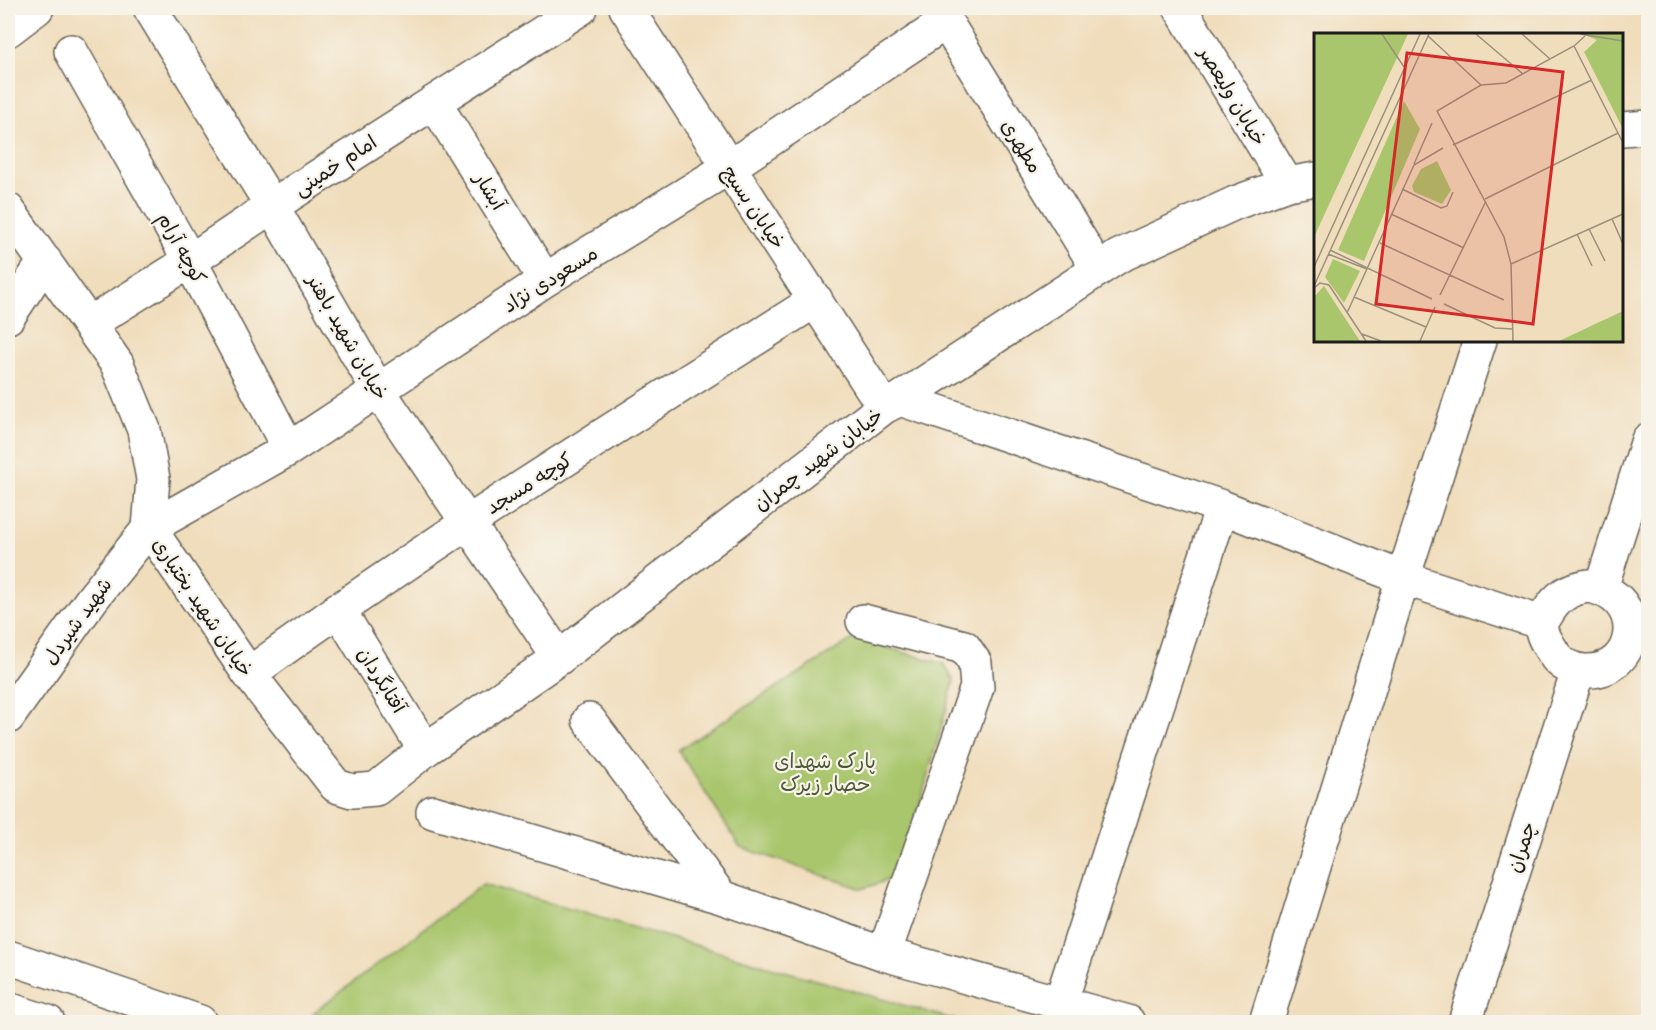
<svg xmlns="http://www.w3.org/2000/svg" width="1656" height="1030" font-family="Mynerve,'Playpen Sans Arabic',sans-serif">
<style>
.green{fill:#a9c66d;stroke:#627144;stroke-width:1.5}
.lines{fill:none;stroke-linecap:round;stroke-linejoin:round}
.minor-casing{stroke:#666054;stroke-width:36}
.major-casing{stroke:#666054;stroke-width:36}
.minor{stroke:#fff;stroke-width:33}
.major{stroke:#fff;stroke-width:33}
.labels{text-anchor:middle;stroke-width:4.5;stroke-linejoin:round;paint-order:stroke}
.street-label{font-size:20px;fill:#1c1c1c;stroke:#f7f3e8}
.park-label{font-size:20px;fill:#4d5838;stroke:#f7f3e8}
.inset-road{fill:none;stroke:#9b907c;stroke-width:1.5}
.view{fill:#d62828;fill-opacity:0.15;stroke:#d62828;stroke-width:3}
.inset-edge{fill:none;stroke:#1c1c1c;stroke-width:3}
</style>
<rect width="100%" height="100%" fill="#f7f3e8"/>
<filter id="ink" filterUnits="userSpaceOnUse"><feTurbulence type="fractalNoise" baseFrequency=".0167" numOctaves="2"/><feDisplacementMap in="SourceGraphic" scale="12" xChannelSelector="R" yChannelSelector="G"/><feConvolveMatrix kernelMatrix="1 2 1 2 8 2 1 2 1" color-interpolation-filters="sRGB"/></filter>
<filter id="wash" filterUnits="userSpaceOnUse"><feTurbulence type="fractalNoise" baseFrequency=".008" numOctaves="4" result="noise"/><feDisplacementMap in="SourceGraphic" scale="24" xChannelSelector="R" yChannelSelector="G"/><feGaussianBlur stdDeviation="1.35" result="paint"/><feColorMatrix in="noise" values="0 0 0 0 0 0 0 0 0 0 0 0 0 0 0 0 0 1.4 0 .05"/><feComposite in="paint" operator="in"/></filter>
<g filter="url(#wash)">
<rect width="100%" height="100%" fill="#f0ddbc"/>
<path class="green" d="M854 638 944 664 954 681 900 876 862 889 740 847 678 750Z
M483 884 962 1022H344L313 1013Z"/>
</g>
<g filter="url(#ink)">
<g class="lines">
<g class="minor-casing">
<path id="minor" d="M150 8 272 206 378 390 559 658
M626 8 884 407
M1180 8 1287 184
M8 30 37 8
M71 51 190 261 289 449
M434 102 545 280
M1622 129 1648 127
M8 210 117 364 144 430 153 479 149 528 249 674 336 786 352 791 376 789 425 750 559 658 884 407 900 399 1119 256 1235 203 1287 184 1316 179
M8 317 45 261
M89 324 190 261 272 206 581 8
M900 399 1222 507 1403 578 1542 623
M1588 586C1650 596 1639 674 1584 671 1572 670 1560 664 1554 654 1549 646 1540 633 1542 624 1542 620 1546 616 1548 612 1558 596 1569 589 1588 586Z
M1601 588 1648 440
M338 609 425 750
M863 621 964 647 975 663 977 687 884 954
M249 674C432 540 625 422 816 300
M8 717 92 599 149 528 289 449 545 280 728 168 946 22 1098 269
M589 720 721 897 884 954 1128 1022
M433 812 721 897
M1060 1004 1222 507
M1266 1022 1403 578 1480 340
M1465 1022 1578 671"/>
</g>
<g class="major-casing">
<path id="major" d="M8 957 200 1022
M8 1009 48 1022"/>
</g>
<use href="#minor" class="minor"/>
<use href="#major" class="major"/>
</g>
</g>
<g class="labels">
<g class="street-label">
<text transform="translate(1233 96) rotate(59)" y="7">خیابان ولیعصر</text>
<text transform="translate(1022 146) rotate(58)" y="7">مطهری</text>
<text transform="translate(335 165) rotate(-33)" y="7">امام خمینی</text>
<text transform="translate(490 191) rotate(58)" y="7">آبشار</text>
<text transform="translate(754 207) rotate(56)" y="7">خیابان بسیج</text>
<text transform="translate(182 248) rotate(61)" y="7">کوچه آرام</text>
<text transform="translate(550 279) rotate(-32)" y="7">مسعودی نژاد</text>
<text transform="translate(348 337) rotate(60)" y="7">خیابان شهید باهنر</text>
<text transform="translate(818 459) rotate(-37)" y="7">خیابان شهید چمران</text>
<text transform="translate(529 483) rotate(-32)" y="7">کوچه مسجد</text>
<text transform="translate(203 607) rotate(56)" y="7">خیابان شهید بختیاری</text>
<text transform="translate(77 621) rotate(-54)" y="7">شهید شیردل</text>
<text transform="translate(382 680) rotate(58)" y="7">آفتابگردان</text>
<text transform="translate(1521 847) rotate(-72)" y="7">چمران</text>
</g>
<g class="park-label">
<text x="825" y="768">پارک شهدای<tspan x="825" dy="23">حصار زیرک</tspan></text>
</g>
</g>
<g transform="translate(1314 33)">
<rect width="309" height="309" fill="#f0ddbc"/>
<path d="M0 1H94L0 204ZM268 1H309V96L270 19 283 7ZM90 68 106 96 50 228 24 217ZM123 128 137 157 128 171 100 159 98 153 107 136ZM19 226 46 238 30 270 11 244ZM10 253 46 308H0V264ZM309 278V308H245Z" fill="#a9c66d"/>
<path class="inset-road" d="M68 1 90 34M162 1 209 41M208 1 236 26M266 1 309 8M114 3 167 52M260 13 309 110M139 112 278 47M100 131 118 90M88 156 127 175 133 173 139 159M171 166 304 100M77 181 150 215M298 186 309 211M275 196 291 228M263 201 278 233M66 210 190 267M16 217 118 266M14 221 53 236M197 231 309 181M0 234 106 1M0 253 115 1M0 255 6 250 15 252 52 308M126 262 172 168M40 264 112 294M130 271 181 295 199 296M33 280 100 132 129 115M48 301 67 308M106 308 121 274M199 308 197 231 190 204 123 78 167 52 192 50 260 13 271 3"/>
<path class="view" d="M93 20 249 39 219 291 62 271Z"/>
<rect width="309" height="309" class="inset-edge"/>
</g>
<rect width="1656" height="1030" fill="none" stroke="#f7f3e8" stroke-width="30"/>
</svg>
